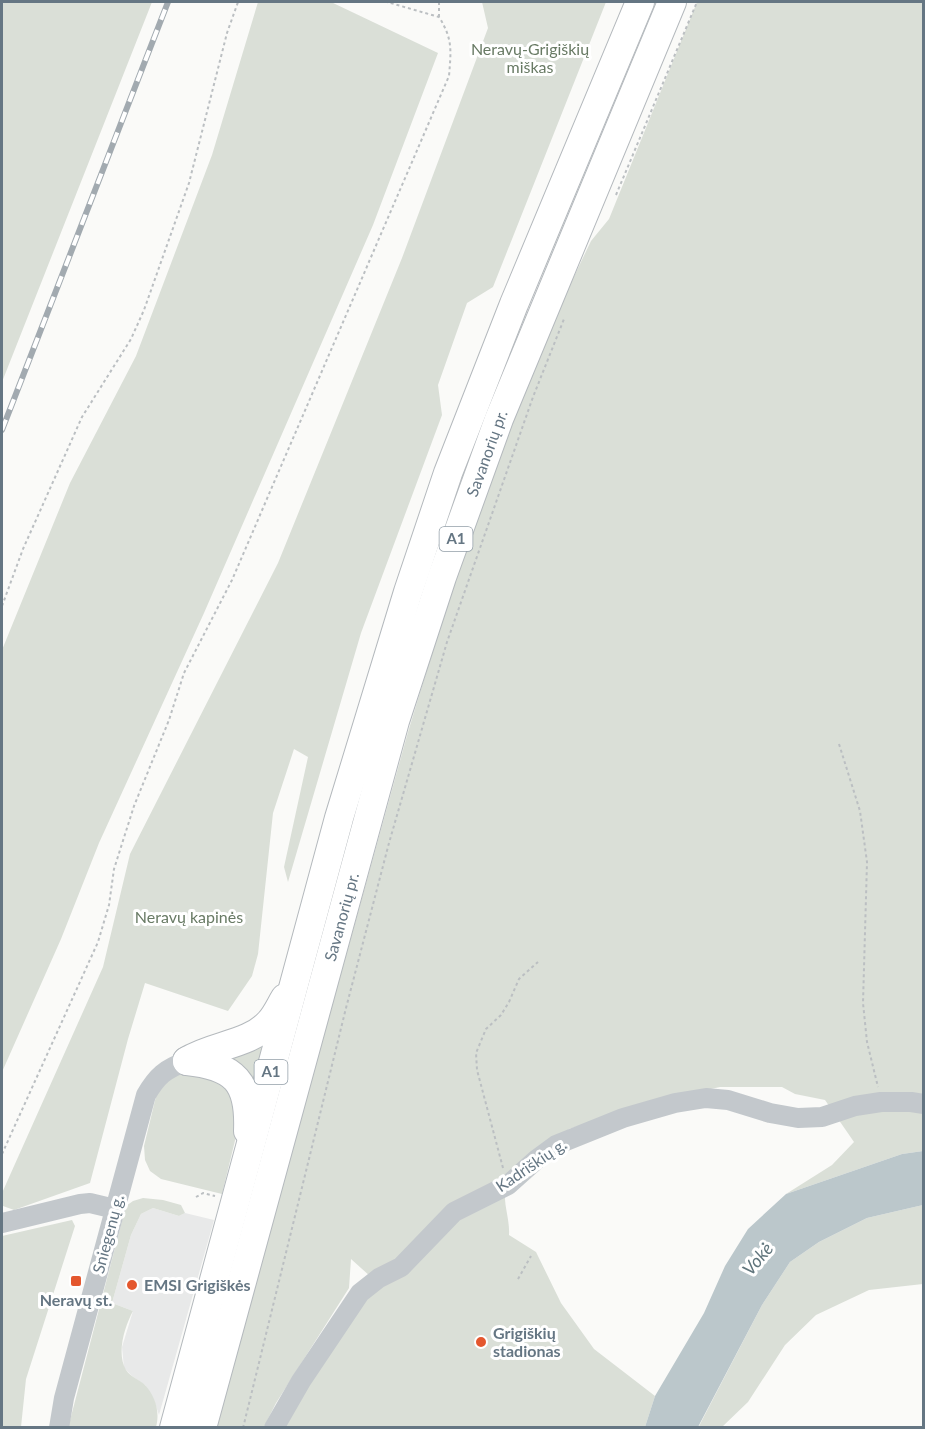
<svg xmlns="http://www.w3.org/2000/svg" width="925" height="1429" font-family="Lato,sans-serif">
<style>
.built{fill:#e8e9e9}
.green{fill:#dadfd7}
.water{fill:#bbc7cb}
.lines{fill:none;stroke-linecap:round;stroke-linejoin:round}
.highway-casing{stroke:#b4b9bd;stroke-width:30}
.path{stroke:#bbbfc2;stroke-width:2;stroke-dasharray:3 3;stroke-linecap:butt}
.minor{stroke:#c3c8cc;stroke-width:20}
.highway{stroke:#fff;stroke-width:28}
.rail-casing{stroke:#a2aab0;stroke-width:6}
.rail{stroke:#fff;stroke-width:4;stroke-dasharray:11;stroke-linecap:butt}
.poi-dot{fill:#e4572e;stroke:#fff;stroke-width:2}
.labels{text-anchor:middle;stroke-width:6;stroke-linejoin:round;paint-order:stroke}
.shield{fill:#fff;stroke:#939fa8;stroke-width:1.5}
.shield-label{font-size:15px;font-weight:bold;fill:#657683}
.park-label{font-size:16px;fill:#687a64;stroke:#fff}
.street-label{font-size:16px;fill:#657683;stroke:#fff}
.poi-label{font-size:16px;font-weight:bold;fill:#657683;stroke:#fff;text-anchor:start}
.water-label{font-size:18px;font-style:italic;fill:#60757c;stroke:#fff}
</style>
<rect width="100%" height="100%" fill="#fafaf8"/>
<path class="built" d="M153 1208 179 1216 185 1213 214 1220 159 1415 154 1400 145 1385 132 1376 124 1368 122 1347 133 1311 112 1303 131 1235 141 1214Z"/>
<path class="green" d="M2 2H152L2 382Z
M258 2H331L438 53 373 225 204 613 99 843 61 939 2 1072V650L70 483 136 356 212 155Z
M482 2H606L493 287 467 303 438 385 442 415 361 633 288 882 284 867 308 757 294 749 273 813 258 954 252 976 228 1011 145 983 128 1039 90 1183 14 1210 3 1206 2 1193 103 967 130 854 278 563 402 258 488 28Z
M697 2H923V1151L902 1154 786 1194 832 1165 854 1142 825 1100 795 1094 782 1087H720L663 1099 569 1129 505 1192C504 1207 510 1220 509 1235L536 1252 561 1303 594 1349 655 1396 645 1427H280L371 1277 351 1259 349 1288 276 1403 264 1427 215 1428 408 732 437 637 474 523 502 449 568 289 591 241 609 219Z
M266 1034 251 1087 222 1060Z
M195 1069 216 1070 241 1116 222 1194 161 1179 150 1171 145 1160 144 1146 158 1088 175 1075Z
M143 1198 163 1200 181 1205 185 1213 179 1216 153 1208 141 1214 131 1235 112 1303 133 1311C125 1326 116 1353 126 1370 131 1377 138 1379 144 1384 156 1396 160 1413 156 1427L68 1428 126 1206 133 1201Z
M923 1205V1284L869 1290 816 1315 785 1345 748 1402 722 1427 698 1428 762 1305 790 1262 819 1242 867 1218Z
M72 1220 75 1226 26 1379 21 1427H2V1236Z"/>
<path class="water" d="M923 1151V1205L867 1218 819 1242 790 1262 762 1305 698 1427H645L655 1396 704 1313 725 1266 748 1229 786 1194 902 1154Z"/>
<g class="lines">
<g class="highway-casing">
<g id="highway">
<path d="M187 1061C235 1066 250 1082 248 1131"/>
<path d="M187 1061C212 1045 249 1045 269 1023 276 1016 280 1006 285 998"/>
<path d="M174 1428 339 818 408 592 448 473 514 304 640 2"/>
<path id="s1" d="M202 1428 395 721 442 577 499 419 672 2"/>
</g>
</g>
<path class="path" d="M439 2V17
M616 195 697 2
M2 606 23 549 82 417 131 339 144 310 189 183 227 33 238 2
M839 744 860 811 867 862 863 1003 867 1042 878 1087
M2 1154 98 942 109 905 114 869 134 806 169 720 184 673 232 580 449 76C451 51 453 39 439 17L387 2
M503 1168 477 1070 476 1053 486 1029 501 1015 509 1002 519 979 538 962
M196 1197 203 1193 215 1196
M518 1279 531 1256
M243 1428 346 1008 389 843 447 642 533 397 564 319"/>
<path class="minor" d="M2 1223 80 1204 90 1203 115 1209
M59 1428 64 1398 146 1095C157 1076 165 1069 187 1061
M274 1428 301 1381 360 1293 379 1278 401 1267 454 1212 508 1185 537 1159 556 1145 623 1118 675 1103 706 1098 728 1100 770 1113 798 1118 822 1117 855 1106 881 1102H911L924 1104"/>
<use href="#highway" class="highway"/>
<g class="rail-casing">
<path id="rail" d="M2 430 168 2"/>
</g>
<use href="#rail" class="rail"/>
</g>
<g class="poi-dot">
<rect x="70" y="1275" width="12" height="12" rx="3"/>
<circle cx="132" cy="1285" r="6"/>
<circle cx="481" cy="1342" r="6"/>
</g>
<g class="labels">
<g class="shield">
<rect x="439.5" y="527" width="33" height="24" rx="4.5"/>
<rect x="254.5" y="1060" width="33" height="24" rx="4.5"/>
</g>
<g class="shield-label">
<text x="456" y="544">A1</text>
<text x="271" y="1077">A1</text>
</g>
<g class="park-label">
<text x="530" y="55">Neravų-Grigiškių<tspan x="530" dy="18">miškas</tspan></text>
<text x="189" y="923">Neravų kapinės</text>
</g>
<g class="street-label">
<text dy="6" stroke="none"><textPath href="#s1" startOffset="1016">Savanorių pr.</textPath></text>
<text dy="6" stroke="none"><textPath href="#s1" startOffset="530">Savanorių pr.</textPath></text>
<text transform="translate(531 1165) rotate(-34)" y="6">Kadriškių g.</text>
<text transform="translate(108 1234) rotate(-75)" y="6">Sniegenų g.</text>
</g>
<g class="poi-label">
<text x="144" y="1291">EMSI Grigiškės</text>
<text x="76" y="1306" text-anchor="middle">Neravų st.</text>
<text x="493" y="1339">Grigiškių<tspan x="493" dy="18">stadionas</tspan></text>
</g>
<g class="water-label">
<text transform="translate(758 1259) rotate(-50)" y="6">Vokė</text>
</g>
</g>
<rect width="925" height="1429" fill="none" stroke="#657683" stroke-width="6"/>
</svg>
